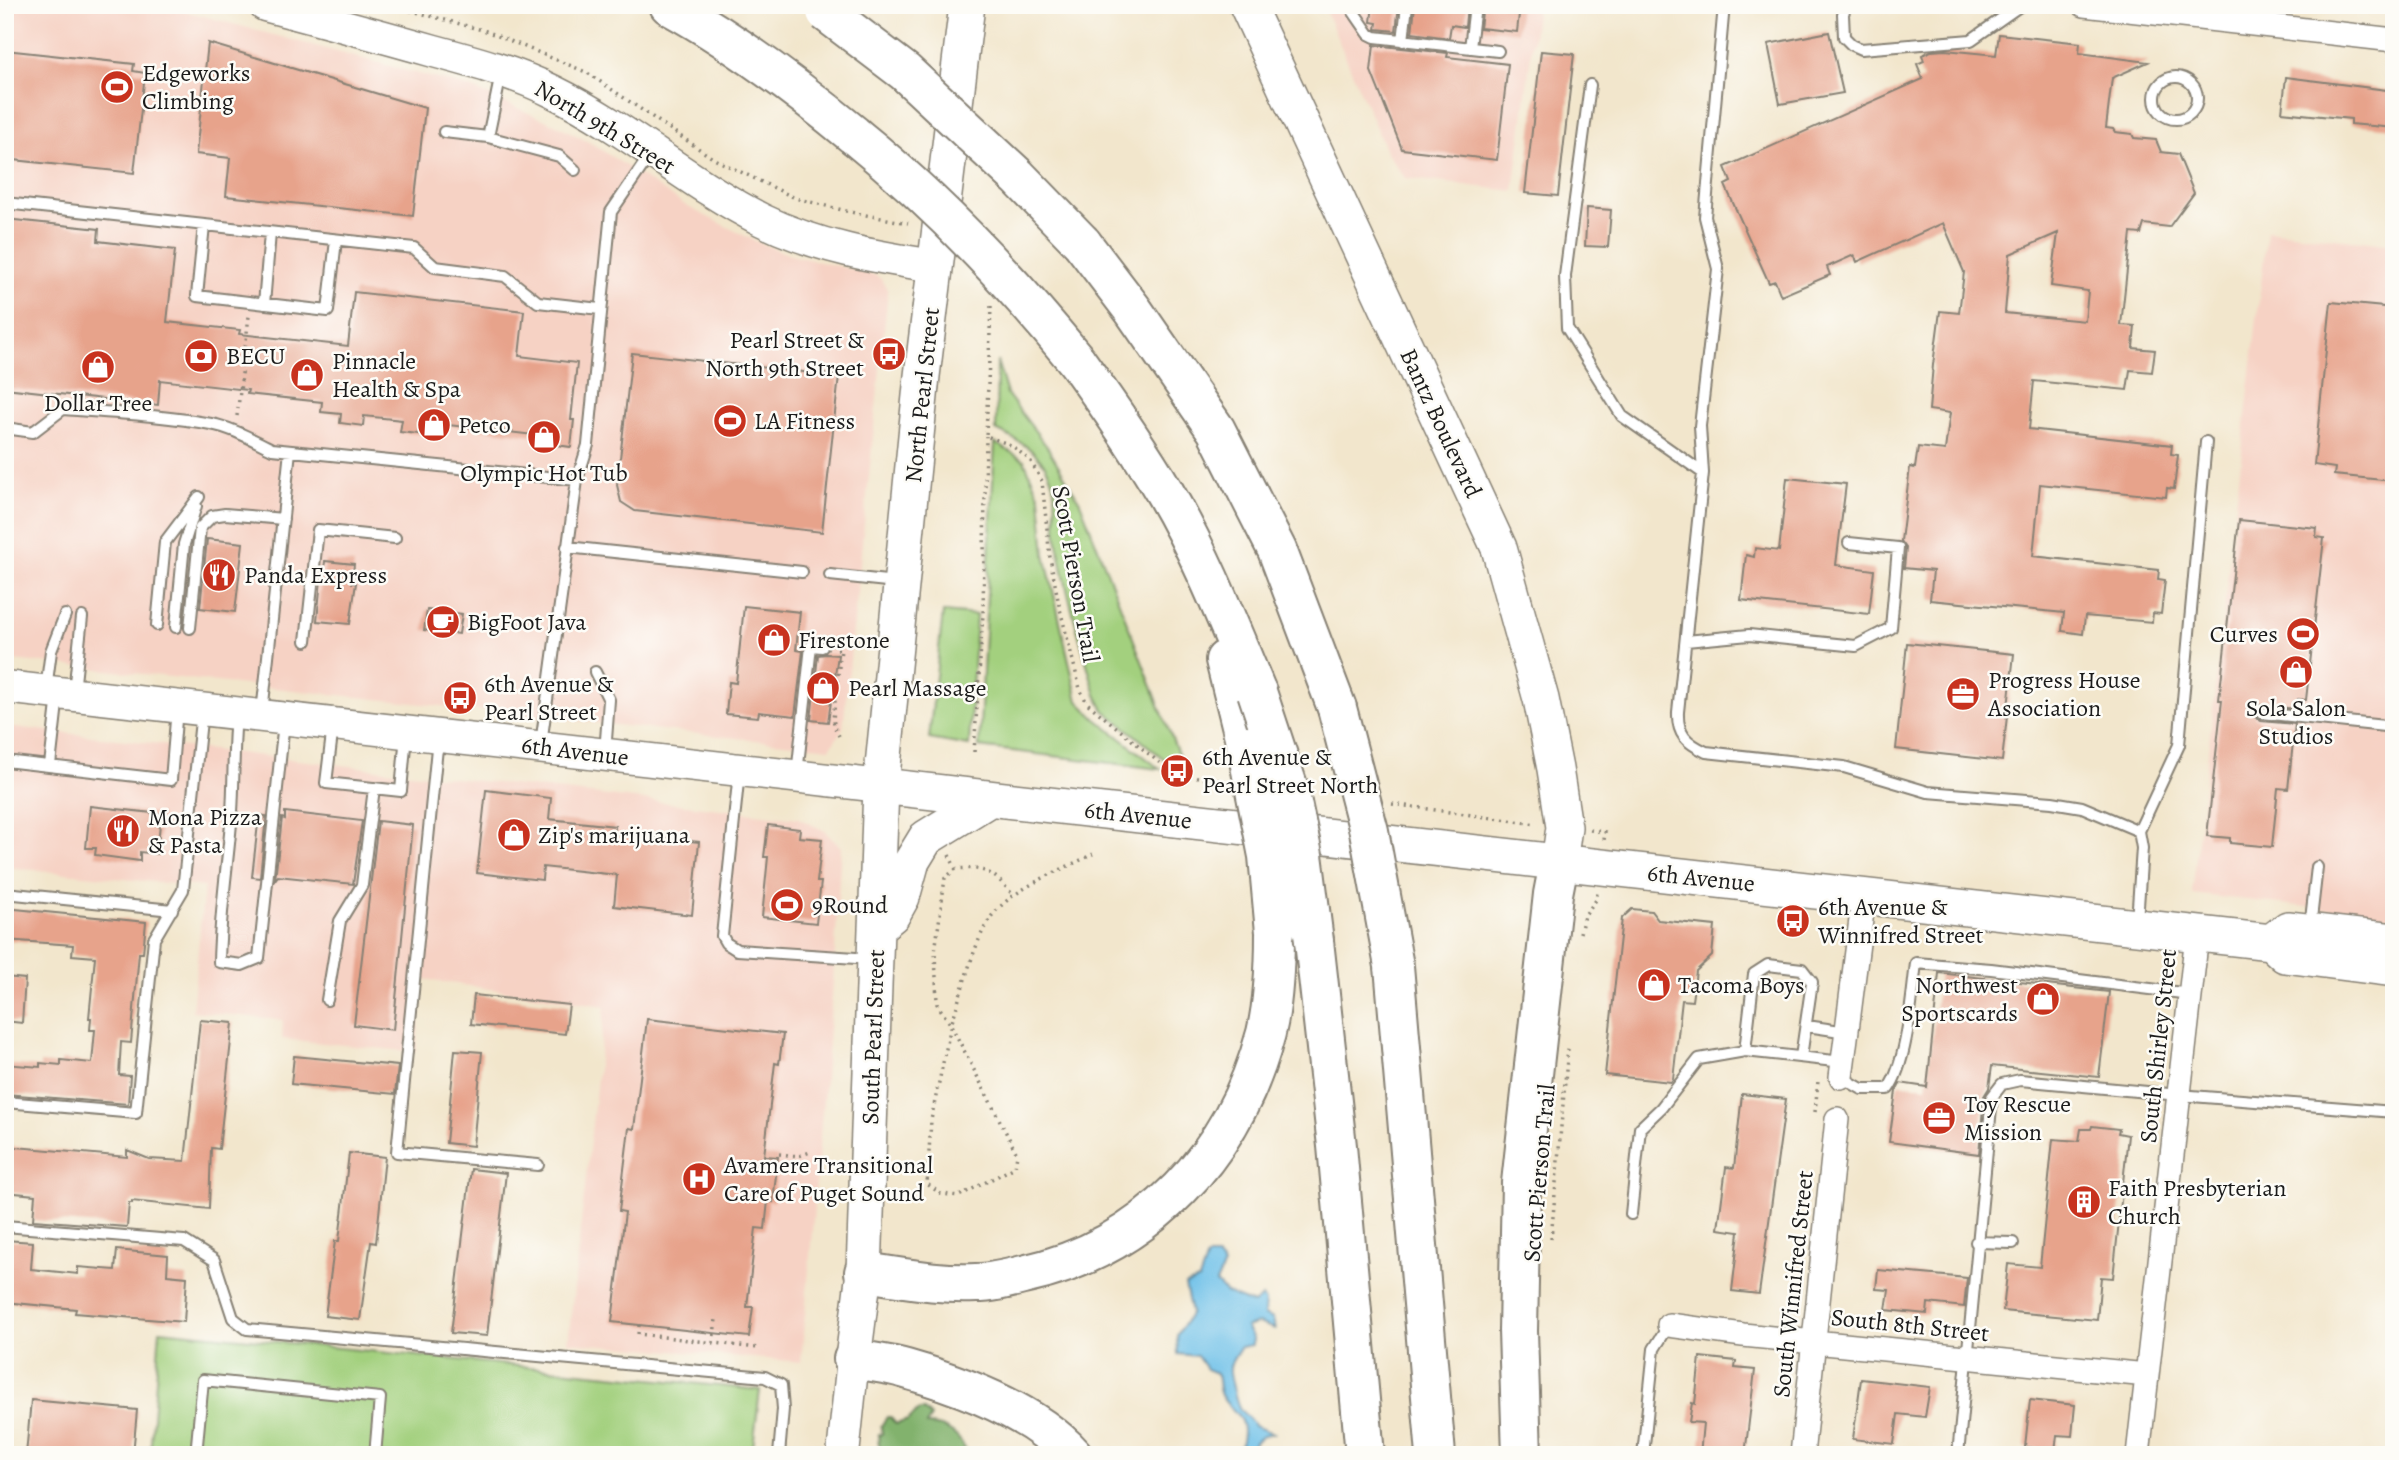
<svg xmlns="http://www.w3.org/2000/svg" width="2399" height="1460" font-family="Alegreya,serif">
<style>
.built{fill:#f6d2c4}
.green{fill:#a3d07e;stroke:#60764d;stroke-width:2}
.forest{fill:#82b26d;stroke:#4f6744;stroke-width:2}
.water{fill:#6cbfe8;stroke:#446e82;stroke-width:2}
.building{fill:#e7a38b;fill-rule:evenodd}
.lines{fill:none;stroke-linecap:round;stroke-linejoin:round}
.lane-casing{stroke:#878174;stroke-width:14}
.street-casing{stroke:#878174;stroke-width:26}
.secondary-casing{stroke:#878174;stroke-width:35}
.primary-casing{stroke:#878174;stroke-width:38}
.highway-casing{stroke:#878174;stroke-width:42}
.path{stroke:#878174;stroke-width:3.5;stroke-dasharray:2 5;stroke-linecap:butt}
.lane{stroke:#fff;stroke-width:10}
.street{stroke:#fff;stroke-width:23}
.secondary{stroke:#fff;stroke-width:32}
.primary{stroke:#fff;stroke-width:35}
.highway{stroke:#fff;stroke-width:38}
.highway-bridge-casing{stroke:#878174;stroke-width:42;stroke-linecap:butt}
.highway-bridge{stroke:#fff;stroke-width:38}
.labels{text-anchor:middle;stroke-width:5;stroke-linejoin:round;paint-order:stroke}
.poi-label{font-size:24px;fill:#1c1c1c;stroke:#fdfcf7;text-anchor:start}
.street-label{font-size:24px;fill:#1c1c1c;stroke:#fdfcf7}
</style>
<rect width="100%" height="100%" fill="#fdfcf7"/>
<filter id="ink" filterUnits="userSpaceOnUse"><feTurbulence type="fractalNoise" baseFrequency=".0143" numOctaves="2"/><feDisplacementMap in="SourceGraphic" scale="14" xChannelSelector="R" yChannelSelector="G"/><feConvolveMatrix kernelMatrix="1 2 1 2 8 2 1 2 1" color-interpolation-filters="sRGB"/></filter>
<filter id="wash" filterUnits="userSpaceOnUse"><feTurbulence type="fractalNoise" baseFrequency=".00686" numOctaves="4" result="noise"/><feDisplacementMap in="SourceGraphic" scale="28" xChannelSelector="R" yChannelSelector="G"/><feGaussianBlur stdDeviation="1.57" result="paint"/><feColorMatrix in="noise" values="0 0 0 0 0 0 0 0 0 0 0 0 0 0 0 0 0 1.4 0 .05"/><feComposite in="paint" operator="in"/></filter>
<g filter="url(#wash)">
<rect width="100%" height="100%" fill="#f2e6cc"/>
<path class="built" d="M5 5H162L471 88 561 127 594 145 688 207 755 241 790 255 875 275 881 279 888 291 843 728 830 748 5 659Z
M1323 5H1537L1514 191 1405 178 1387 153Z
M2267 230 2394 245V917L2192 894Z
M5 726 798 818 823 830 841 847 833 982 801 1362 568 1342 605 1006 423 979 416 1052 282 1039 283 1020 192 1011 204 887 5 867Z"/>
<path class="green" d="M997 361 1007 394 1048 448 1080 502 1180 759 1175 768 1104 710 1096 695C1081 643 1065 591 1057 537 1054 516 1059 494 1049 473 1039 450 1017 440 996 430Z
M995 443 1024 460 1040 497 1045 555 1078 701 1096 719 1160 769 979 747Z
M943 612 976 615 969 746 929 739Z
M160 1330 760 1390 752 1455H150Z"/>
<path class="forest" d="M919 1410H924L931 1417 926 1425C945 1425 962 1435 967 1455H877L883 1452C880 1444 877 1446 879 1434H882L881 1426 887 1417H890L896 1424 908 1420Z"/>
<path class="water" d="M1207 1257H1217L1224 1265 1216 1283 1226 1293 1253 1304 1262 1297 1265 1302 1264 1315 1273 1319 1275 1329 1258 1323 1246 1327 1253 1339 1252 1345 1241 1347C1229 1365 1227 1366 1233 1387 1235 1395 1236 1402 1240 1409 1245 1416 1251 1418 1254 1426L1273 1433C1260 1436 1251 1441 1251 1455H1236C1243 1444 1246 1428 1239 1417 1233 1408 1225 1404 1221 1395 1217 1387 1220 1381 1216 1373L1206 1369 1197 1356 1178 1354 1177 1335 1191 1313 1185 1285 1199 1280Z"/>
<g id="blocks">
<path class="building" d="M1373 5H1399L1396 31 1376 29 1377 23 1371 22Z
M1415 5H1467L1465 27 1451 25 1449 38 1412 33Z
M1483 5H1520L1517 32 1480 28Z
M1829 32 1843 93 1780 104 1768 44Z
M1999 34 2080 43 2079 53 2148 62 2112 78 2106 128 2113 129 2115 132 2132 134 2134 138 2156 140 2161 152 2178 154 2194 193 2169 227 2144 224 2141 234 2131 233 2121 325 2135 326 2133 348 2155 350 2152 372 2130 370 2127 390 2034 381 2029 429 2172 445 2171 454 2178 455 2174 489 2167 488 2166 497 2040 484 2033 556 2159 570 2158 579 2165 580 2161 614 2153 613 2152 622 2085 616 2083 634 2062 631 2064 613 1930 600 1933 571 1904 568 1906 548 1901 541 1910 467 1915 468 1918 447 1945 450 1950 413 1929 410 1933 365 1940 311 1959 313 1964 272 1943 223 1857 262 1854 255 1827 267 1830 275 1781 296 1775 281 1769 283 1725 185 1731 182 1725 167 1923 79 1917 64 1924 61 1922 55 1931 51 1945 50 1996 55ZM2058 233 2051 286 2088 291 2085 321 2005 313 2010 254Z
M208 43 425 108 413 216 226 196 230 158 196 154Z
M1374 45 1448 53 1447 57 1508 64 1497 160 1402 149 1371 71Z
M5 50 134 64 133 71 145 73 134 173 5 159Z
M1541 51 1574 54 1558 196 1525 193Z
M2286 77 2394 91V128L2351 124V119L2282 112Z
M1587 208 1611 210 1608 247 1585 246Z
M5 219 99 229 98 241 175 250 167 322 240 330 239 334 348 346 354 292 524 311 519 356 577 363 571 420H574L571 447 542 443 543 436 440 424 438 436 400 432 402 420 364 416 363 426 340 423 341 414 321 412 322 402 247 394 248 390 160 380 158 405 5 388Z
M2331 302 2394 308 2392 481 2334 475 2335 468 2314 465Z
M632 353 839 376 822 532 635 511 621 502 617 485Z
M1787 478 1846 484 1836 565 1874 570 1869 614 1741 600 1746 555 1754 557 1755 548 1779 551Z
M2239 520 2317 528 2316 537 2324 538 2306 700 2298 699 2296 709 2262 705 2258 706 2254 711 2255 717 2261 721 2295 724 2288 789 2278 788 2272 847 2230 843V838L2207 836 2222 700H2219Z
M207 539 243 543 235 612 200 608Z
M325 561 354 564 352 583H356L350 624 317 621 321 579H323Z
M744 606 800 612 796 650 803 651 795 716 759 712 758 717 726 714 729 682 736 683Z
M427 610 462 614 459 634 424 630Z
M1907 643 2014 654 2002 761 1896 749Z
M826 654 838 655 828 722 811 720 818 655Z
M486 790 551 798 549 819 615 826 614 833 699 842 692 915 614 906 617 875 543 867 542 880 477 873Z
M90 806 161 814 157 854 140 852V861L95 855 96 848H86Z
M285 812 362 821 353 884 278 876 275 880 282 818 285 819Z
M259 815 266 816 260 878 252 877Z
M378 821 413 825 393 1030 354 1025Z
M768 825 800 829 799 837 822 839 817 882H821L816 923 762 917 768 857H764Z
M5 908 146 922 143 953H139L131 1043 121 1042 119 1075 130 1076 128 1104 5 1094V1064L40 1067V1063L61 1065V1060L92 1063 95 1030H90L91 1018H89L95 957 72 955 73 945 5 940Z
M1632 909 1651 911 1658 920 1715 926 1712 956 1696 971 1692 1001 1682 1000 1673 1079 1671 1082 1605 1075 1622 918Z
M1939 973 2109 992 2099 1077 1992 1066 1989 1088 1984 1096 1979 1154 1889 1142 1896 1091 1900 1083 1927 1087Z
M5 977 25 979 22 1023 5 1021Z
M474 995 569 1005 565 1034 471 1024Z
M647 1019 783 1034 779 1064 775 1063 764 1156 778 1157 773 1202 768 1201 765 1229 756 1228 747 1307H753L749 1337 612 1322 625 1212 619 1211 629 1128 634 1129Z
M200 1020 233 1023 219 1149 211 1148 209 1209 132 1201V1203H129L127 1227 33 1220 35 1195 5 1192V1146L127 1157V1150L149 1159 185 1161Z
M455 1050 482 1052 473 1146 446 1143Z
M294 1056 398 1066 395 1094 291 1084Z
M1742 1094 1786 1099 1759 1294 1732 1291 1739 1232 1718 1229 1726 1167 1734 1168Z
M2092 1126 2119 1129 2118 1133 2128 1135 2113 1278 2101 1277 2097 1320 2003 1311 2008 1264 2040 1267 2053 1139 2079 1141 2081 1129H2091Z
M349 1153 385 1157 376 1243 371 1242 360 1320 325 1316 335 1241H339Z
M471 1169 506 1173 487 1336 451 1333Z
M5 1240 33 1242 31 1269 78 1274V1267L115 1270 117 1250 168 1255 167 1275 187 1277 184 1322 75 1313 76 1309 5 1302Z
M1878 1270 1967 1278 1964 1307 1928 1303 1927 1314 1886 1310 1889 1290 1876 1289Z
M1700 1357 1736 1361 1735 1368 1755 1370 1745 1455H1700L1703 1423 1689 1422 1692 1403 1695 1404Z
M1861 1379 1930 1387 1925 1417 1898 1414 1894 1444 1853 1439Z
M31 1400 137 1410 133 1455H26Z
M2030 1400 2075 1405 2072 1436 2057 1435 2055 1451 2025 1447Z"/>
</g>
</g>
<g filter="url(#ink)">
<use href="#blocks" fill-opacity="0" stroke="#878174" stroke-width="2"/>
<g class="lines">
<g class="lane-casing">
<path id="lane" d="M1349 5 1369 34 1375 37 1498 51
M1724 5 1705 217 1718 269 1700 426 1703 473 1678 712C1677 735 1687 743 1706 752L1844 767 1928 792 2052 802 2082 807 2139 831
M1846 5 1843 14 1844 37 1852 45 1861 49 1971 40 2021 5
M1403 41 1407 5
M1470 48 1475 5
M2155 98a21 21 0 1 1 42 0a21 21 0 1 1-42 0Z
M1590 85 1565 276 1567 328 1622 416 1703 473
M444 132 488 137 559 156 575 170
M488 137 501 74
M5 203 414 248 435 267 505 276 538 302 600 309
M204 225 197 296 328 311 336 240
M264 304 270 233
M5 428 33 432 63 409C112 413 163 415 211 424 233 428 253 440 272 449L577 480
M567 547 802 572
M830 575 896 582
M157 625 165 542 199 497
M176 627 184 544 196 506
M190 628 200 528 212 516 225 514 283 519
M306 641 318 530 395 538
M1686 641 1749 635 1856 646 1891 628 1898 548 1849 543
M595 672 609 700 605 753
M46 689 51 651 65 615
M74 692 82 617
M262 713 290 451
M2262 713 2394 727
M236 715C233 747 234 780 232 812 228 862 220 911 219 962L242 965 259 958 284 722
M333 726 326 783 401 791 406 734
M438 738 397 1152 538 1165
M541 744 577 480 588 445 611 212 650 155
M5 761 171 780 177 708
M50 765 58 695
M739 772 722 936 726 943 737 950 871 959
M797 774 811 646 822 647
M5 893 172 910
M2137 921 2142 848 2139 831 2179 745 2206 442
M2310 928 2317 867
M327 1000 340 921 362 885 374 788
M1807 1026 1847 1032
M1745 1051 1754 974 1768 965 1802 969 1812 982 1801 1057
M1841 1077 1862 1089H1888C1907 1064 1912 995 1916 963L1991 969 2190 994
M5 1102 136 1113 154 939 183 890 202 711
M1631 1214 1640 1128 1661 1108 1699 1059 1745 1051 1843 1062
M5 1226 184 1241 214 1260 233 1318 247 1329 765 1377 781 1385 783 1409 779 1455
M1976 1242 2013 1243
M196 1455 203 1380 380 1398 375 1455
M1643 1455 1654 1349 1669 1325
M1958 1455 1992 1097 2002 1084 2020 1080 2179 1095 2394 1112"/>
</g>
<g class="street-casing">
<path id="street" d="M2084 5 2394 40
M1841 1077 1864 896
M1669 1325 1743 1335 2147 1375
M1802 1455 1837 1119
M2138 1455 2197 935"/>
</g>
<g class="secondary-casing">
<path id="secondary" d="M265 5C322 20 378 35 434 51 475 62 516 73 554 92 627 128 689 183 762 220 817 247 875 257 935 266
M5 687 881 786
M843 1455 853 1359"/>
</g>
<g class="primary-casing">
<path id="primary" d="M1247 5 1499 548 1541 699 1555 769 1564 827 1559 863
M881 786 2271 942 2285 955 2394 969
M876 928 892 915 902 897 912 861 926 838 989 799
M2271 942 2288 929 2394 941
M853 1359 864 1272 881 786 922 376 967 5"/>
</g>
<g class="highway-casing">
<path id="highway" d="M669 5C736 42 796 87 854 135
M1082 243 1133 310 1216 430 1277 550 1337 708
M1076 360C1107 403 1138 447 1165 493 1202 556 1229 625 1257 692
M1225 660 1246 745
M1314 941 1337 1146 1365 1455
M1394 966 1436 1455
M864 1272C901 1277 938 1285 976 1283 991 1283 1007 1279 1023 1275 1147 1248 1234 1154 1266 1033 1274 1000 1275 965 1275 932
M853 1359C871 1362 889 1364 906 1369 962 1385 1034 1412 1073 1455
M1522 1455 1518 1331 1521 1183 1553 894 1559 863"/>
</g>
<path class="path" d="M390 5 486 31 586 72 714 159 795 198 850 212 908 223
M991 306 986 436 1011 445 1030 460 1042 481 1050 558 1059 605 1080 689 1087 703 1172 773 1225 781
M237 416 249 316
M837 649H841L833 719 835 728 839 736
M974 752 983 614 986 436
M1392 804 1537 824
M1590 830 1605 832 1604 840
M949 855 956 869C986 866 995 874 1013 895
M956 869 945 878 935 952 937 1004 951 1025 931 1120 927 1184 941 1194 959 1196 1015 1167 1017 1154 951 1025C961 995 974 941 991 917 1012 888 1062 870 1093 854
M1580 933 1584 916 1596 900 1597 893
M1815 1112 1818 1081
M779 1154 799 1156 813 1151
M1551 1239 1568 1048
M639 1325 638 1334 758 1348
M713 1343 716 1319"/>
<use href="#lane" class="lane"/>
<use href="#street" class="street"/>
<use href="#secondary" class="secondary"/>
<use href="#primary" class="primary"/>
<use href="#highway" class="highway"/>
<g class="highway-bridge-casing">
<path id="highway-bridge" d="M826 12 905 72 1018 177 1082 243
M854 135C936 201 1009 278 1076 360
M1257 692 1289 789 1303 855 1314 941
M1337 708 1369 831 1394 966
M1246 745 1268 856 1275 932"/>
</g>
<use href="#highway-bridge" class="highway-bridge"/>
</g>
</g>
<defs>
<g id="stadium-disc" transform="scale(1.75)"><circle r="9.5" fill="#c8321e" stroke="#fdfcf7"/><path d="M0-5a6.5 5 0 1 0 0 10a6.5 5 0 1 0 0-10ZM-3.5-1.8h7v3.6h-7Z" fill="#fff"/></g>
<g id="bus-disc" transform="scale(1.75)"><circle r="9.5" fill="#c8321e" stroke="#fdfcf7"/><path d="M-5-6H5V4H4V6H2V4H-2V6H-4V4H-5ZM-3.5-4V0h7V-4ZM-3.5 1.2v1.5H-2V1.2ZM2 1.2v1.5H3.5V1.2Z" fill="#fff"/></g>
<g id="bank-disc" transform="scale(1.75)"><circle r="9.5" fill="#c8321e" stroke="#fdfcf7"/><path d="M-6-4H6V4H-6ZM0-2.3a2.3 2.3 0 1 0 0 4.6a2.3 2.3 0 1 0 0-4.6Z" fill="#fff"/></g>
<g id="shop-disc" transform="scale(1.75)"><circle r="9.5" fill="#c8321e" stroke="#fdfcf7"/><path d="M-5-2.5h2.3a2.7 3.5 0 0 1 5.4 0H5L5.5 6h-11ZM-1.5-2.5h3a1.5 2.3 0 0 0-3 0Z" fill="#fff"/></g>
<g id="restaurant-disc" transform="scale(1.75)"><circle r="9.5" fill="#c8321e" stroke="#fdfcf7"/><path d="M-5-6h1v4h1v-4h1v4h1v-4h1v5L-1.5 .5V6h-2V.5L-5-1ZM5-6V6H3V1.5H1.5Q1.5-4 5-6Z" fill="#fff"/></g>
<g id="cafe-disc" transform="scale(1.75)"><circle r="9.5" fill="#c8321e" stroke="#fdfcf7"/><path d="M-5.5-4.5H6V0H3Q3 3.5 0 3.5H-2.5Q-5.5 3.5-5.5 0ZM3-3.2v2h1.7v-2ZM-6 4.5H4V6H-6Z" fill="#fff"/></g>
<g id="office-disc" transform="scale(1.75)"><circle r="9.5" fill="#c8321e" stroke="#fdfcf7"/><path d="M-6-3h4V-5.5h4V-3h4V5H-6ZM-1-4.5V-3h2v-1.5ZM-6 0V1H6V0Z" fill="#fff"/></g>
<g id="hospital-disc" transform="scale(1.75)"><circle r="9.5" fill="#c8321e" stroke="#fdfcf7"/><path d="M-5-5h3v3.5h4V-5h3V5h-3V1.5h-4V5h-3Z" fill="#fff"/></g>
<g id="building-disc" transform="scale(1.75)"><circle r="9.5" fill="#c8321e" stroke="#fdfcf7"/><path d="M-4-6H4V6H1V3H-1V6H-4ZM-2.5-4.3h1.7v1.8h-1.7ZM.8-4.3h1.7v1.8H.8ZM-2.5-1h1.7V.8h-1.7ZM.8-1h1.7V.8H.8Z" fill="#fff"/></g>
</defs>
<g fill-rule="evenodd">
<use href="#stadium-disc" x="117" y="87"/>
<use href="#bus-disc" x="889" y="354"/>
<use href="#bank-disc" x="201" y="356"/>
<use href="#shop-disc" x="98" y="367"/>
<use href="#shop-disc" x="307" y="375"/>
<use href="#stadium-disc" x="730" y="421"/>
<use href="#shop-disc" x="434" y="425"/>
<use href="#shop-disc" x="544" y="437"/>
<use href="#restaurant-disc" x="219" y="575"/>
<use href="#cafe-disc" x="443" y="622"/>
<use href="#stadium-disc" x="2303" y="634"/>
<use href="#shop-disc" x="774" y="640"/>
<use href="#shop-disc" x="2296" y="672"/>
<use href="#shop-disc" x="823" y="688"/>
<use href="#office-disc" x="1963" y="694"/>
<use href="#bus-disc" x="460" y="698"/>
<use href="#bus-disc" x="1177" y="771"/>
<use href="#restaurant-disc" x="123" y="831"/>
<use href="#shop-disc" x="514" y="835"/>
<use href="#stadium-disc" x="787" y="905"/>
<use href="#bus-disc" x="1793" y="921"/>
<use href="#shop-disc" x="1654" y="985"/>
<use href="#shop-disc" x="2043" y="999"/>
<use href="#office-disc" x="1939" y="1118"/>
<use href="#hospital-disc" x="699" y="1179"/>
<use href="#building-disc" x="2084" y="1202"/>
</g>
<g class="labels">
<g class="poi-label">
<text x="142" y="81">Edgeworks<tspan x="142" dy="28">Climbing</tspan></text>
<text x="864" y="348" text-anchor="end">Pearl Street &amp;<tspan x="864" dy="28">North 9th Street</tspan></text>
<text x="226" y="364">BECU</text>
<text x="332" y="369">Pinnacle<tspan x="332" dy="28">Health &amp; Spa</tspan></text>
<text x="98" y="411" text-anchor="middle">Dollar Tree</text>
<text x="754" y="429">LA Fitness</text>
<text x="458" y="433">Petco</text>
<text x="544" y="481" text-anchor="middle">Olympic Hot Tub</text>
<text x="244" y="583">Panda Express</text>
<text x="467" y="630">BigFoot Java</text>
<text x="2278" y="642" text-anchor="end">Curves</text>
<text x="798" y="648">Firestone</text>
<text x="1988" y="688">Progress House<tspan x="1988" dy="28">Association</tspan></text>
<text x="484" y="692">6th Avenue &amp;<tspan x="484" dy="28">Pearl Street</tspan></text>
<text x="848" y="696">Pearl Massage</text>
<text x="2296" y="716" text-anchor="middle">Sola Salon<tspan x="2296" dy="28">Studios</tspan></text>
<text x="1202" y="765">6th Avenue &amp;<tspan x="1202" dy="28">Pearl Street North</tspan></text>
<text x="148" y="825">Mona Pizza<tspan x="148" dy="28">&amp; Pasta</tspan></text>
<text x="538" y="843">Zip's marijuana</text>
<text x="812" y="913">9Round</text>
<text x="1818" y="915">6th Avenue &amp;<tspan x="1818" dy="28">Winnifred Street</tspan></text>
<text x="1678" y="993">Tacoma Boys</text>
<text x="2018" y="993" text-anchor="end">Northwest<tspan x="2018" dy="28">Sportscards</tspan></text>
<text x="1964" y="1112">Toy Rescue<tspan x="1964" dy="28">Mission</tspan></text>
<text x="724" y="1173">Avamere Transitional<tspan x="724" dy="28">Care of Puget Sound</tspan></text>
<text x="2108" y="1196">Faith Presbyterian<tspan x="2108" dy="28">Church</tspan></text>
</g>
<g class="street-label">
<text transform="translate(605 127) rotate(31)" y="8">North 9th Street</text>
<text transform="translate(922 395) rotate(-84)" y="8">North Pearl Street</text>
<text transform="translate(1441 423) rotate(65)" y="8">Bantz Boulevard</text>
<text transform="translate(1076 574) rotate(80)" y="8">Scott Pierson Trail</text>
<text transform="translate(575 751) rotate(7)" y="8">6th Avenue</text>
<text transform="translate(1138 815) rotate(6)" y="8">6th Avenue</text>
<text transform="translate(1701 878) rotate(6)" y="8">6th Avenue</text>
<text transform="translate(873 1037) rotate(-88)" y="8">South Pearl Street</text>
<text transform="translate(2158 1046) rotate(-84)" y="8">South Shirley Street</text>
<text transform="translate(1539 1173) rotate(-85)" y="8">Scott Pierson Trail</text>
<text transform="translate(1793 1284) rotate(-84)" y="8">South Winnifred Street</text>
<text transform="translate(1910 1325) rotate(6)" y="8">South 8th Street</text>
</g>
</g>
<rect width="2399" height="1460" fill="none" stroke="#fdfcf7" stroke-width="28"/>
</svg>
